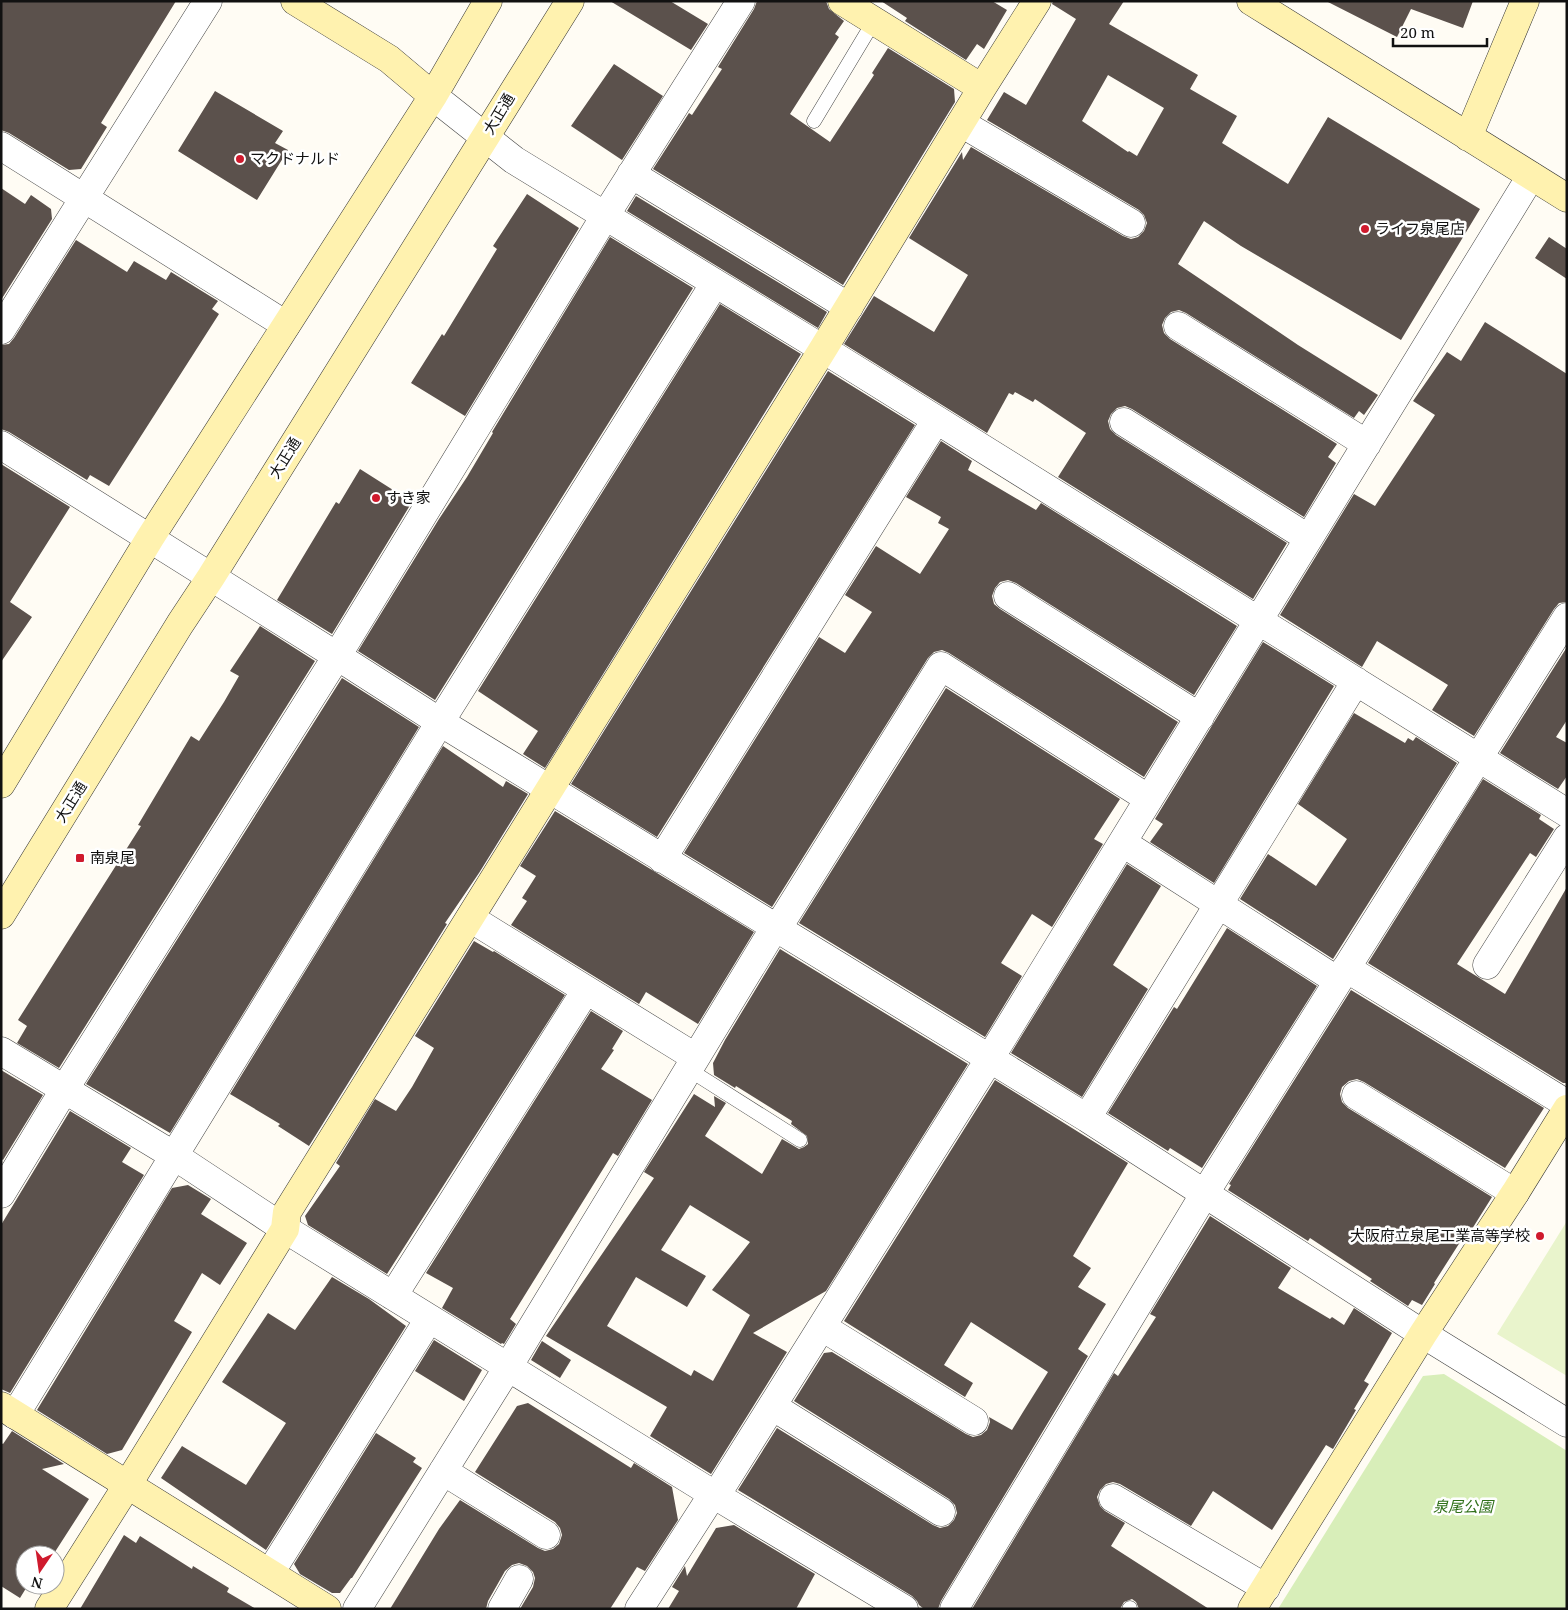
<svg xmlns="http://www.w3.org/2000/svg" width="1568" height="1610" font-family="'Noto Serif','Noto Sans JP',serif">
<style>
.green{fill:#d8eeb9}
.pitch{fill:#e9f4cc}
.building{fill:#5b514c;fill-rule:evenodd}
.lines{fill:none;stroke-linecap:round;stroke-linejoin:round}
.lane-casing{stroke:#444;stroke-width:15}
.street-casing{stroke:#444;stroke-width:29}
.secondary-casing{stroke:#333;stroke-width:29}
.lane{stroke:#fff;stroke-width:14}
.street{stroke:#fff;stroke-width:28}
.secondary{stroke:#fff2af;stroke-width:28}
.poi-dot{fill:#cf1a2d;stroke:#fff;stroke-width:2}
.labels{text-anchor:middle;stroke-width:5;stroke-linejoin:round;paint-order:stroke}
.street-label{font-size:15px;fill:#111;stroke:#fff}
.poi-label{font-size:15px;fill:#111;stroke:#fff;text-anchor:start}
.park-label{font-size:15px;font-style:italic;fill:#307019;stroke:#fff}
</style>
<rect width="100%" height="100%" fill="#fffcf4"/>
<path class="green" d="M1444 1374 1567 1451V1609H1278L1423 1376Z"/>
<path class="pitch" d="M1567 1221V1376L1497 1334Z"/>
<path class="building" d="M1 1H176L101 123 107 127 81 169 69 170 9 133 1 130Z
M610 1H670L708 24 691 50Z
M757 1H826L829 9 844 21 835 34 839 37 790 114 830 142 874 75 872 73 888 48 954 89 955 102 843 285 653 169 689 113 692 115 722 69 718 67 754 9Z
M881 1H992L1007 10 984 49 977 44 966 60 905 21 907 18Z
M1053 1H1124L1109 24 1198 75 1190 89 1237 116 1222 143 1288 184 1328 117 1480 209 1401 340 1241 246 1204 221 1178 264 1298 345 1378 395 1364 415 1359 411 1354 418 1186 313 1179 310 1171 312 1165 318 1162 325 1164 333 1170 339 1337 444 1328 457 1336 463 1304 517 1132 409 1125 406 1117 408 1111 414 1108 421 1110 429 1116 435 1287 543 1253 599 1058 477 1086 433 1035 399 1033 402 1015 392 1013 395 1009 393 987 433 844 344 874 296 934 332 968 275 909 238 962 152 963 160 971 147 1123 236 1131 239 1138 237 1144 231 1147 223 1144 215 1139 210 987 120 1004 92 1026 105 1076 19 1052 4ZM1108 75 1164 108 1137 156 1129 151 1128 152 1082 121Z
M1326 1H1473L1463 28 1411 9 1397 37Z
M614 64 663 96 622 160 571 126Z
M215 91 283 131 275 143 288 150 257 200 178 151Z
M1 188 25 204 31 195 51 209 52 219 1 300Z
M527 194 579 228 465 416 411 383 442 334 444 336 497 249 493 246Z
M636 196 827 312 818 328 627 211Z
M610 237 693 288 435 700 358 651 439 519 467 477 493 433 492 432Z
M1549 237 1567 249V279L1535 258Z
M76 240 127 272 134 261 166 280 171 272 218 301 212 309 219 314 109 486 90 475 87 480 9 432 1 429V345L9 344 14 338Z
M720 304 801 354 545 768 523 754 538 731 478 691Z
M1485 322 1567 374V602L1559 603 1554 609 1474 736 1432 710 1448 685 1377 641 1362 667 1280 615 1354 494 1375 506 1435 415 1413 401 1447 352 1461 361Z
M828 371 915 425 657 837 571 784Z
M941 441 972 461 968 470 1036 510 1041 503 1237 626 1194 695 1016 583 1008 580 1000 582 995 588 992 596 994 604 1000 609 1178 722 1144 777 949 653 942 650 934 652 928 658 772 907 684 853 819 637 845 653 872 612 845 595 876 546 920 574 949 529 938 523 941 517 906 497Z
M1 464 70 507 10 602 32 617 1 662Z
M360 469 412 502 332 634 277 600 336 502 339 504Z
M260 626 315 661 59 1068 17 1043 27 1026 18 1020 141 826 138 825 191 736 199 741 224 702 239 676 230 671Z
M1263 642 1334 686 1214 883 1150 842 1163 824 1155 819Z
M1567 647V720L1556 737 1567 743V776L1558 789 1500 753Z
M342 678 419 727 170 1133 86 1084Z
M946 688 1120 799 1094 839 1103 844 1052 927 1032 914 1001 963 1022 976 985 1037 799 923Z
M1354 713 1405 743 1408 738 1413 741 1416 737 1457 763 1333 959 1240 899 1268 854 1316 886 1347 839 1298 804Z
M443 746 503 787 506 781 528 794 479 873 445 923 447 924 309 1146 278 1126 280 1124 230 1094Z
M1483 779 1541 815 1539 819 1554 829 1536 857 1530 853 1457 964 1505 994 1567 887V1083H1563L1368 963Z
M555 811 754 932 698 1024 646 992 639 1004 511 925 527 901 522 898 536 876 520 866Z
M1127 864 1161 886 1113 965 1148 989 1082 1097 1011 1053Z
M1227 928 1317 986 1202 1168 1170 1148 1168 1151 1108 1113 1174 1007 1177 1009Z
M474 941 493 952 494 951 565 995 387 1274 308 1225 305 1216 340 1166 336 1163 375 1099 396 1111 412 1087 434 1048 415 1036Z
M780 949 968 1064 826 1291 753 1333 787 1352 711 1474 650 1436 667 1407 546 1336 654 1178 644 1172 694 1094 715 1107 714 1096 726 1103 705 1136 762 1174 782 1139 799 1149 804 1147 808 1144 807 1136 791 1124 792 1121 736 1086 735 1088 714 1075 713 1063 725 1040ZM690 1205 750 1242 712 1290 750 1315 713 1381 694 1370 691 1376 607 1326 636 1277 687 1307 706 1276 661 1250Z
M1351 990 1544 1108 1505 1168 1364 1082 1357 1079 1349 1081 1342 1087 1340 1094 1342 1102 1348 1108 1492 1197 1472 1229 1469 1228 1434 1283 1435 1284 1422 1305 1412 1300 1408 1306 1370 1281 1372 1279 1310 1238 1308 1241 1228 1190 1231 1185 1229 1184Z
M591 1011 623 1031 612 1049 614 1050 601 1069 652 1100 618 1156 613 1153 510 1319 516 1324 504 1344 502 1343 501 1344 442 1308 453 1288 426 1273Z
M1 1070 43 1095 3 1160 1 1159Z
M995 1080 1128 1163 1073 1256 1091 1268 1078 1287 1106 1304 1078 1349 1088 1356 941 1601 938 1609H924L919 1605 917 1601 912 1596 738 1490 777 1428 933 1525 940 1528 948 1526 954 1520 957 1513 955 1505 949 1499 794 1401 824 1353 832 1352 966 1434 973 1437 981 1435 987 1430 990 1422 989 1417 1012 1430 1023 1412 1048 1372 971 1322 944 1365 973 1383 965 1397 844 1321Z
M70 1111 131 1148 122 1162 144 1175 10 1393 1 1389V1225Z
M188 1185 211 1199 201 1214 247 1243 220 1285 202 1273 174 1321 192 1332 122 1450 107 1454 37 1410 172 1188Z
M1210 1216 1291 1268 1278 1288 1330 1319 1332 1317 1344 1325 1354 1308 1392 1333 1364 1381 1369 1384 1354 1409 1356 1410 1333 1449 1326 1445 1272 1530 1213 1491 1191 1526 1120 1484 1113 1482 1106 1484 1100 1490 1097 1497 1100 1506 1105 1511 1125 1523 1111 1546 1209 1609H1139L1136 1602 1132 1599 1124 1602 1120 1609H972L1114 1373 1118 1376 1156 1317 1150 1314Z
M332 1277 369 1299 406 1326 266 1550 161 1478 182 1446 246 1485 286 1423 222 1382 268 1313 295 1330Z
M434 1340 482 1370 464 1401 415 1371Z
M542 1341 571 1360 560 1378 531 1360Z
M528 1403 631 1468 634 1463 672 1487 678 1520 645 1571 637 1567 610 1609H520L533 1587 535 1578 533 1572 527 1566 519 1563 512 1565 505 1571 488 1601 486 1609H390L439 1529 460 1500 538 1548 545 1551 553 1549 559 1544 562 1535 560 1528 555 1522 475 1472 517 1406Z
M12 1431 64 1464 42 1469 89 1499 53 1555H25V1585H28L20 1598 1 1586V1443L3 1444Z
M376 1433 416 1458 413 1462 422 1468 352 1578H351L340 1593H332L300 1574 294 1564Z
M734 1525 815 1574 796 1609H668L679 1591 672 1587 685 1566 687 1576 716 1528Z
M124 1535 136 1543 140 1536 192 1569 193 1566 229 1588 227 1592 256 1609H80Z"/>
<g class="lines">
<g class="lane-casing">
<path id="lane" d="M814 121 874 21
M688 1069 800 1140
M1129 1609 1130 1608"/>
</g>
<g class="street-casing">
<path id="street" d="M433 96 514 160 823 349 1567 813
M961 123 1131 223
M1 146 286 325
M631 174 849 307
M1178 326 1367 444
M1 330 208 1
M1124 422 1308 538
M1 445 337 656 440 722 1087 1118 1423 1334 1567 1423
M1008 596 1200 717
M1123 843 1338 981
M662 859 936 420
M470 918 695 1057
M777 929 941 666 1149 799
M1487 965 1567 838
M1346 968 1567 1104
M1 1051 173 1155 285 1229 713 1494 904 1609
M1356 1095 1515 1193
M1087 1118 1356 681
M1 1194 64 1090 337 656 605 216 741 1
M393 1296 586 990
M822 1327 974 1421
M772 1406 941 1512
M15 1415 440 722 715 283
M443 1471 546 1535
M1113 1498 1266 1588
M270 1573 429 1319
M357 1609 508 1367 775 927
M502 1609 519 1579
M639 1609 713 1494 722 1486 990 1058 1531 176
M954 1609 1205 1193 1567 617"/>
</g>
<g class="secondary-casing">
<path id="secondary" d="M295 1 389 59 433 96
M842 1 982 88
M1251 1 1567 198
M1468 137 1525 1
M1 784 150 538 433 96 488 1
M1 915 180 624 211 577 570 1
M1 1406 327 1609
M49 1609 128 1484 285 1229 287 1212 823 349 982 88 1037 1
M1252 1609 1423 1334 1515 1193 1567 1109"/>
</g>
<use href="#lane" class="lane"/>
<use href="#street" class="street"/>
<use href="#secondary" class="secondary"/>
</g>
<g class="poi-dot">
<circle cx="240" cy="159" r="5"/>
<circle cx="1365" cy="229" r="5"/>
<circle cx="376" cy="498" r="5"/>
<rect x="75" y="853" width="10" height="10" rx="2.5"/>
<circle cx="1540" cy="1236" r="5"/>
</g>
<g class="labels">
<g class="street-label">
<text transform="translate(499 114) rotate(-59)" y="5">大正通</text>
<text transform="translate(285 458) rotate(-58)" y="5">大正通</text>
<text transform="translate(71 802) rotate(-58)" y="5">大正通</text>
</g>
<g class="poi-label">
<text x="250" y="164">マクドナルド</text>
<text x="1375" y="234">ライフ泉尾店</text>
<text x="386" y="503">すき家</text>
<text x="90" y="863">南泉尾</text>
<text x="1530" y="1241" text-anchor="end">大阪府立泉尾工業高等学校</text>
</g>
<g class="park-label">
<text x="1463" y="1512">泉尾公園</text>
</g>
</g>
<rect width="1568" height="1610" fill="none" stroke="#111111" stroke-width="5"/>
<g transform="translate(40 1570) rotate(193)"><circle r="24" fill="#ffffff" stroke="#a0a0a0"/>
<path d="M0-4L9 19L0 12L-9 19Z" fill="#cf1a2d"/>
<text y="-8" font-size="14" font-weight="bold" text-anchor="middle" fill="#111111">N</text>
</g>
<path d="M1393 38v8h94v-8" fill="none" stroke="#111111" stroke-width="2.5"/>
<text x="1400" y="38" font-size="15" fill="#111111" stroke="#ffffff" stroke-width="4" paint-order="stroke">20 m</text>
</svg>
